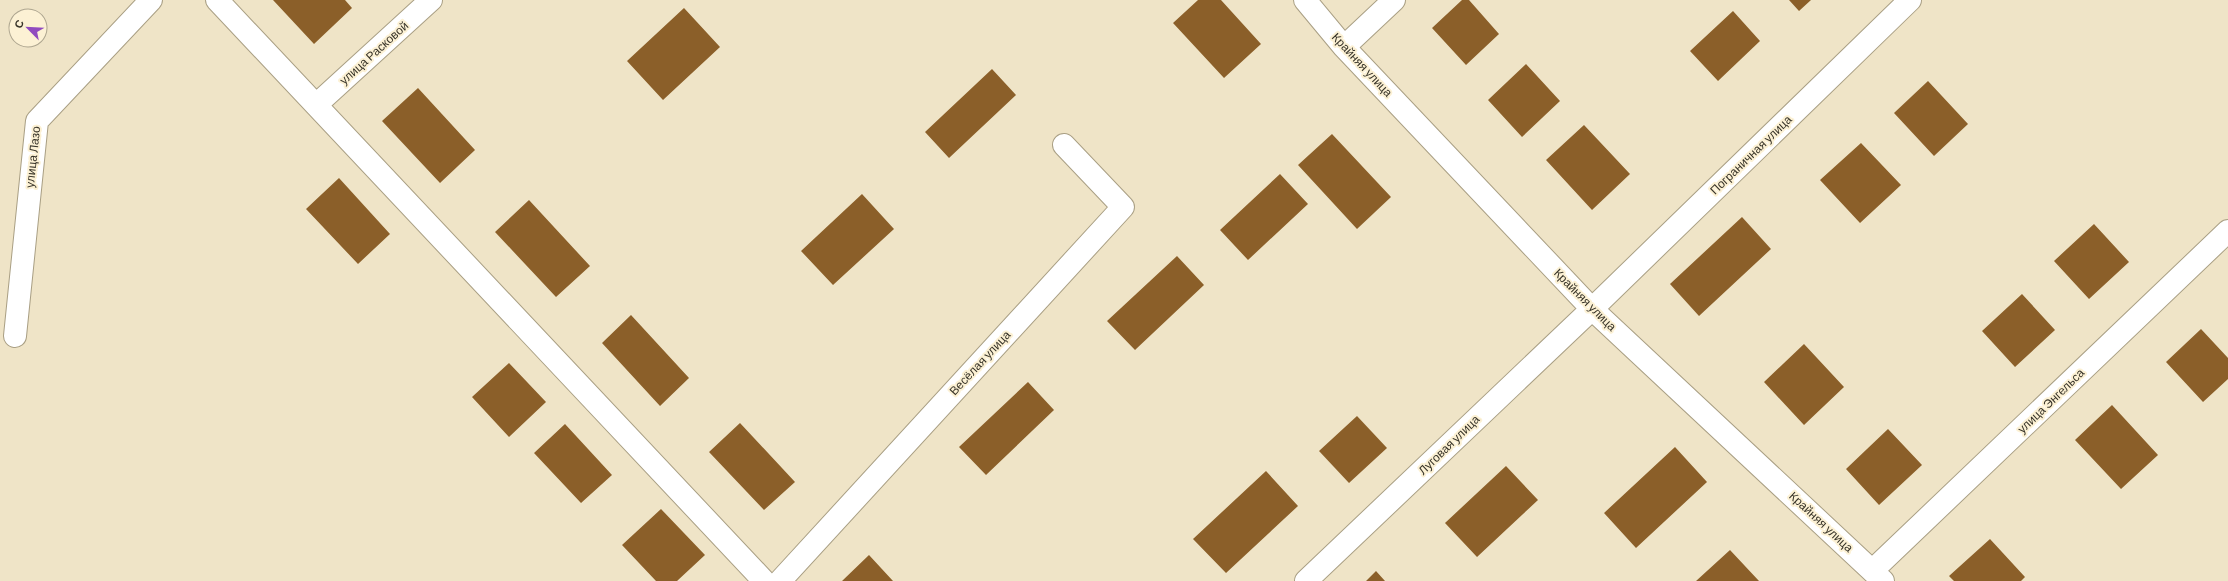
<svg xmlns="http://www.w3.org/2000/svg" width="2228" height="581" font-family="Barlow,sans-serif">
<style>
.building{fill:#8b5f29}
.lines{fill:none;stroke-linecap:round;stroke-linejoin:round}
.minor-casing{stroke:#a99f84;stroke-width:24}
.minor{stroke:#fff;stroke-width:22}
.labels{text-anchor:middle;stroke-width:4;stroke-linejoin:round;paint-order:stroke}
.street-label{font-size:12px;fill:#373328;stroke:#fcf1d4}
</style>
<rect width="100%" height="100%" fill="#efe4c7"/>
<path class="building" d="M273 0H345L352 8 314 44Z
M1198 0H1221L1261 44 1224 78 1173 23Z
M1462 0H1469L1499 34 1466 65 1432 28Z
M1789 0H1811L1799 11Z
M684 8 720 47 663 100 627 61Z
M1733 11 1760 41 1718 81 1690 51Z
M1526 64 1560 101 1522 137 1488 100Z
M992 69 1016 95 949 158 925 132Z
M1928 81 1968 124 1934 156 1894 113Z
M418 88 475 150 440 183 382 121Z
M1584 125 1630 174 1592 210 1546 160Z
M1332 134 1391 197 1357 229 1298 165Z
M1861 143 1901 185 1860 223 1820 180Z
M1280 174 1308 204 1248 260 1220 230Z
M339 178 390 234 358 264 306 209Z
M862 194 894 229 833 285 801 251Z
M529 200 590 266 556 297 495 232Z
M1742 217 1771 249 1699 316 1670 284Z
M2094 224 2129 262 2089 299 2054 261Z
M1177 256 1204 285 1135 350 1107 321Z
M2022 294 2055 330 2015 367 1982 331Z
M631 315 689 378 660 406 602 343Z
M2201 329 2228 358V379L2203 402 2166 362Z
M1804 344 1844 387 1804 425 1764 382Z
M509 363 546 402 509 437 472 397Z
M1028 382 1054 410 986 475 959 447Z
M2112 405 2158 455 2121 489 2075 440Z
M1357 416 1387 448 1349 483 1319 451Z
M740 423 795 482 764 510 709 452Z
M565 424 612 475 581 503 534 453Z
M1888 429 1922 465 1879 505 1846 469Z
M1675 447 1707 482 1636 548 1604 513Z
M1506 466 1538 500 1477 557 1445 523Z
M1266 471 1298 506 1226 573 1193 539Z
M661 509 705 555 677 581H656L622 545Z
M1990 539 2025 577 2021 581H1954L1949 576Z
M1730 550 1759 581H1696Z
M869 555 893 581H842Z
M1376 571 1385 581H1366Z"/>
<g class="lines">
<g class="minor-casing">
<path id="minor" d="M217 0 764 581
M1305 0 1344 47 1592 309 1883 581
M1344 47 1394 0
M316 105 431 0
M15 336 37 121 151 0
M1873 570 2228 231
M780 581 1123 207 1064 145
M1306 581 1592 309 1910 0"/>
</g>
<use href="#minor" class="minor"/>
</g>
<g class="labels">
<g class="street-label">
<text transform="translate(374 53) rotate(-42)" y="4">улица Расковой</text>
<text transform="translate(1362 65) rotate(47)" y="4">Крайняя улица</text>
<text transform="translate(1751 155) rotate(-44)" y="4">Пограничная улица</text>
<text transform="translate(33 157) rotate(-84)" y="4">улица Лазо</text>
<text transform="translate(1585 300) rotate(45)" y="4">Крайняя улица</text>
<text transform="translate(980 363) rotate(-47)" y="4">Весёлая улица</text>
<text transform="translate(2051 401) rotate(-44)" y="4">улица Энгельса</text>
<text transform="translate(1449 445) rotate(-44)" y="4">Луговая улица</text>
<text transform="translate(1821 522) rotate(43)" y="4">Крайняя улица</text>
</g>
</g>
<g transform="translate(28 28) rotate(294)"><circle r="19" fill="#fcf1d4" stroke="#ada58f"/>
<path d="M0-3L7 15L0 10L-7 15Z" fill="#914bbf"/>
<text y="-6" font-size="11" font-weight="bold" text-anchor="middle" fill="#373328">С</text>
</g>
</svg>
